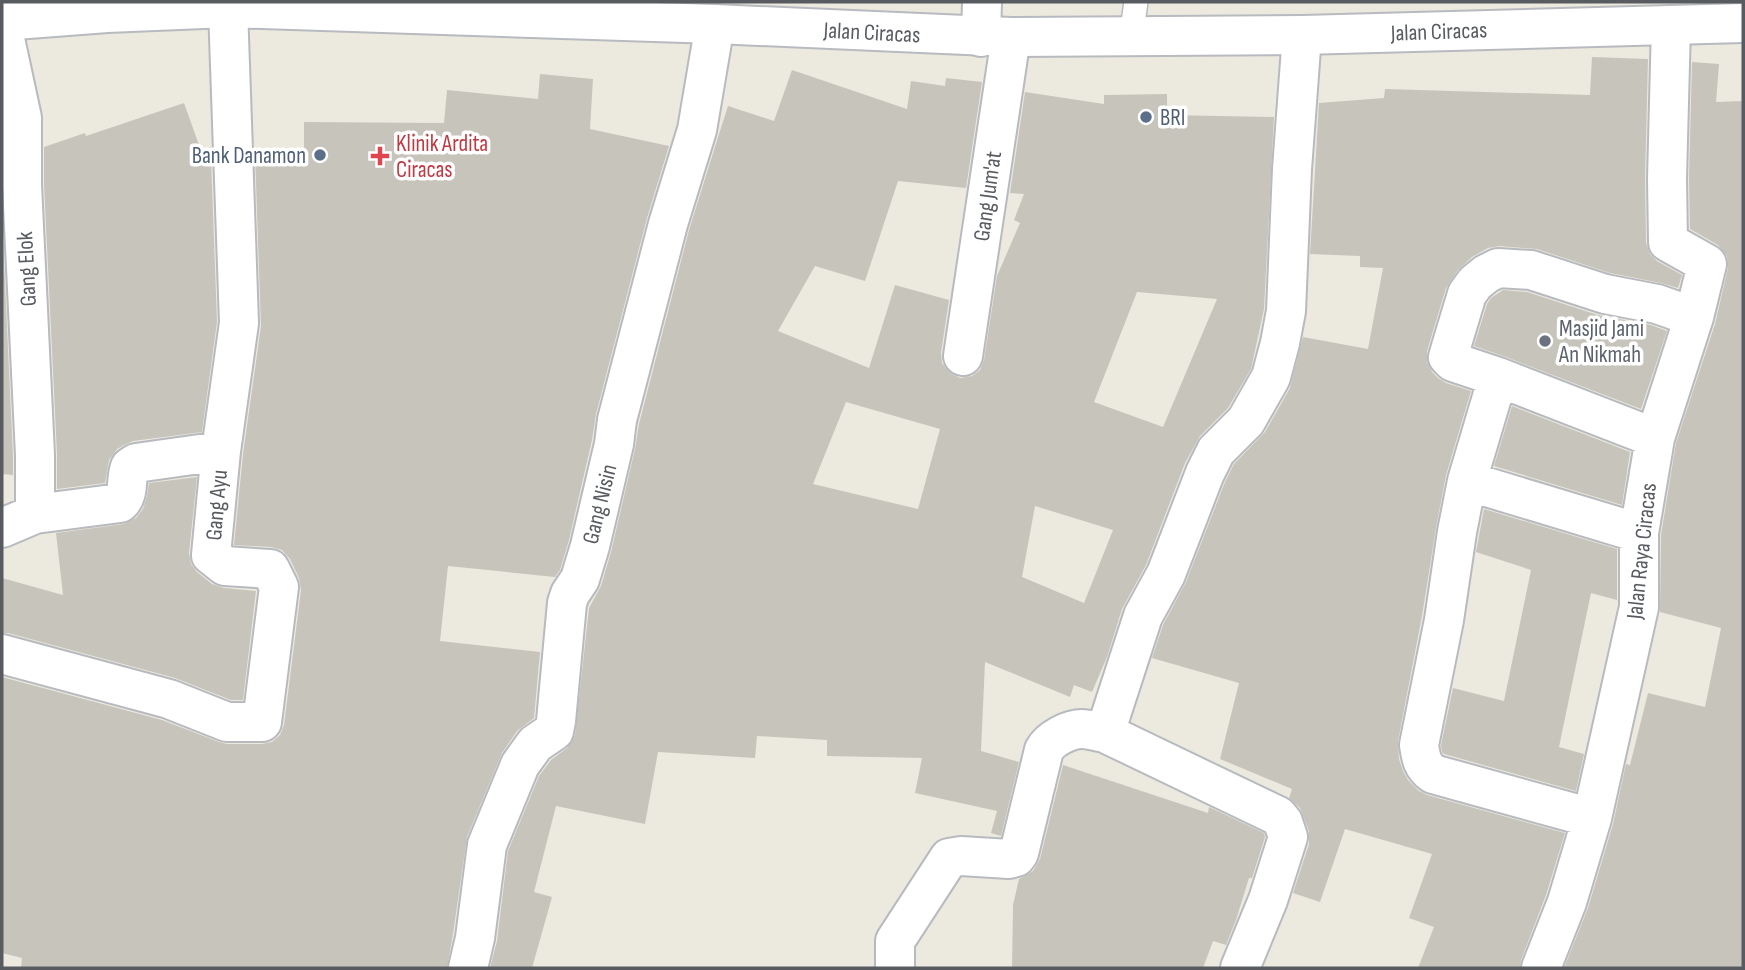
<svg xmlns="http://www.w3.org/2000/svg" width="1745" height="970" font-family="'Sofia Sans Condensed',sans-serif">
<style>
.building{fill:#c7c4bc;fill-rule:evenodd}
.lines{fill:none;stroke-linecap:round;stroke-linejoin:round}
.service-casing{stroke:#b7babf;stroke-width:26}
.minor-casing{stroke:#b7babf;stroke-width:42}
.tertiary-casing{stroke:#b7babf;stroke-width:42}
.service{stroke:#fff;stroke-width:23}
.minor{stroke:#fff;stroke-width:38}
.tertiary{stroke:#fff;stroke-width:38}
.service-dot{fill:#5c6f8a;stroke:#fff;stroke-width:2.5}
.health-dot{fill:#e0444e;stroke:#fff;stroke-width:2.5}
.worship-dot{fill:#6b7280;stroke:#fff;stroke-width:2.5}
.labels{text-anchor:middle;stroke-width:7;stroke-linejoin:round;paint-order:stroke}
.street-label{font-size:23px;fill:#585c61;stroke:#fff}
.service-label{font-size:23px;fill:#4e5e75;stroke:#fff;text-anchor:start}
.health-label{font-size:23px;fill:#be3a42;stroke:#fff;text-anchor:start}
.worship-label{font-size:23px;fill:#5b616d;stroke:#fff;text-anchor:start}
</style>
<rect width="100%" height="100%" fill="#eceadf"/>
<path class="building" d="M1592 57 1648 59 1645 179 1646 243 1650 254 1657 261 1682 275 1678 288 1661 283 1610 273 1537 249 1499 246 1488 248 1472 257 1458 270 1446 288 1427 351V362L1432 372 1438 378 1446 383 1471 391 1446 475 1436 528 1422 616 1398 741 1399 759 1403 771 1408 780 1419 791 1427 795 1565 833 1546 895 1521 960 1520 968H1418L1434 927 1409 918 1432 854 1345 829 1320 902 1293 893 1309 844V831L1300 808 1289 798 1292 789 1220 759 1239 683 1152 658 1163 625 1186 582 1225 482 1234 464 1265 432 1290 388 1303 337 1368 349 1383 268 1360 267V256L1310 254 1319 103 1384 98 1385 89 1590 95Z
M1692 62 1719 64 1716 102 1743 101V968H1564L1588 908 1613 824 1626 764 1630 765 1648 693 1705 707 1721 628 1660 612 1661 535 1676 443 1715 324 1728 268 1727 256 1718 245 1690 229 1689 179Z
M792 70 907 109 911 81 945 86 946 78 982 82 966 188 898 181 865 281 815 266 778 331 869 368 895 285 949 300 941 353 942 363 950 373 960 378 972 376 980 370 984 360 997 276 1020 223 1014 220 1024 194 1010 193 1025 92 1104 104V95L1167 94V115L1274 117 1264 309 1251 369 1228 408 1200 436 1185 463 1146 565 1122 609 1107 657 1092 692 1074 685 1070 697 985 662 981 751 1019 762 1001 836 991 833 997 811 915 793 922 758 827 756V740L757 736 755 758 658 752 645 824 556 806 534 892 552 897 532 968H490L497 941 508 851 539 776 551 760 567 748 575 735 589 608 601 586 611 552 635 449 639 424 689 230 719 134 728 106 774 121ZM1137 292 1217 299 1163 427 1094 402ZM846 402 940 429 918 509 813 484ZM1035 506 1113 530 1084 603 1022 577Z
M540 74 593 79 590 129 669 146 647 218 596 414 592 440 569 540 560 570 555 577 448 566 440 641 540 652 534 718 517 731 502 753 467 837 453 934 447 968H21L22 958 2 953V677L162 720 219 742 227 744H262L272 742 280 735 284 725 301 590 299 578 290 559 282 550 271 547 234 545 243 454 261 326 255 155 304 150V122L444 123 447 90 538 99Z
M184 103 204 159 211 158 217 322 202 432 133 441 124 445 117 449 109 460 105 483 57 489V454L44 184V147L85 133 86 136Z
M2 219 13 456V475L2 474Z
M1503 290 1527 292 1598 315 1651 325 1667 331 1641 409 1506 357 1474 346 1487 304 1491 298Z
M1512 406 1630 452 1622 505 1494 466Z
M197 477 189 553 191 564 197 572 212 584 224 588 256 591 243 700H231L175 678 8 633H2V578L63 595 56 533 124 524 136 518 143 509 147 496 149 483Z
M1484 509 1617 549V600L1591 593 1559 747 1584 754 1576 791 1444 754 1442 752 1441 745 1453 688 1504 701 1531 570 1476 552Z
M1063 765 1208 813 1209 807 1264 833 1265 837 1252 878H1249L1236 920 1226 945 1213 941 1203 968H1012L1013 905 1019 879 1033 871 1040 859Z"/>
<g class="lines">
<g class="service-casing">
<path id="service" d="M1131 37 1136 2"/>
</g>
<g class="minor-casing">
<path id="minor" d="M2 25 22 118V185L35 455V514L120 503C130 494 125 479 130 467L136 463 221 451
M981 37 982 2
M963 356 1011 37
M1498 377 1655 438
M1467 481 1457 532 1444 620 1419 745C1421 758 1422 766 1433 774L1592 818
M2 528 35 514
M1639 533 1467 481 1498 377 1453 362 1448 357 1467 294 1475 283 1486 274 1498 268 1531 270 1605 294 1657 304 1694 317
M2 654 169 699 227 722H262L279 587 270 569 225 566 211 555 221 451 239 323 228 8
M1105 733 1278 816 1283 822 1288 837 1268 900 1240 968
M468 968 475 938 487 845 520 765 535 744 554 731 556 721 567 603 570 594 580 579 590 546 614 444 617 420 668 224 697 130 715 24
M895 968V941L949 858 961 856 1009 859 1016 857 1019 853 1044 750C1050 739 1069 729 1082 729 1089 729 1098 732 1105 733L1143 616 1166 574 1205 473 1216 451 1246 421 1271 377 1280 343 1286 311 1292 169 1302 35
M1541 968 1567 902 1592 818 1639 607V533L1655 438 1694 317 1707 264 1668 242 1667 179 1671 25"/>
</g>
<g class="tertiary-casing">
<path id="tertiary" d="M2 21 107 13 228 8 715 24 1011 37 1302 35 1743 23"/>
</g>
<use href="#service" class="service"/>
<use href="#minor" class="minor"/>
<use href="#tertiary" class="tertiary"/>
</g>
<g class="service-dot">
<circle cx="1146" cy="117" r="7"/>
<circle cx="320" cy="155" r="7"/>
</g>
<path class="health-dot" d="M376.5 145.5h7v7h7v7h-7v7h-7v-7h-7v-7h7z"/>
<circle class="worship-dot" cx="1545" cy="341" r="7"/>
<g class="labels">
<g class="street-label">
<text transform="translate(1439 31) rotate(-2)" y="8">Jalan Ciracas</text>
<text transform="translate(872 32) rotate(3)" y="8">Jalan Ciracas</text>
<text transform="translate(987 196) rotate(-82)" y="8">Gang Jum'at</text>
<text transform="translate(26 269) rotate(-93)" y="8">Gang Elok</text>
<text transform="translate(599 504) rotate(-76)" y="8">Gang Nisin</text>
<text transform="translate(216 505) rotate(-85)" y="8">Gang Ayu</text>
<text transform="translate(1641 551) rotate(-84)" y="8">Jalan Raya Ciracas</text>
</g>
<g class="service-label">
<text x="1160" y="125">BRI</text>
<text x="306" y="163" text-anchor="end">Bank Danamon</text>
</g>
<g class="health-label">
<text x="396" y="151">Klinik Ardita<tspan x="396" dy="26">Ciracas</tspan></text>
</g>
<g class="worship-label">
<text x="1559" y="336">Masjid Jami<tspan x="1559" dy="26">An Nikmah</tspan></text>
</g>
</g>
<rect width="1745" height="970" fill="none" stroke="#585c61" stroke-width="7"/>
</svg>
